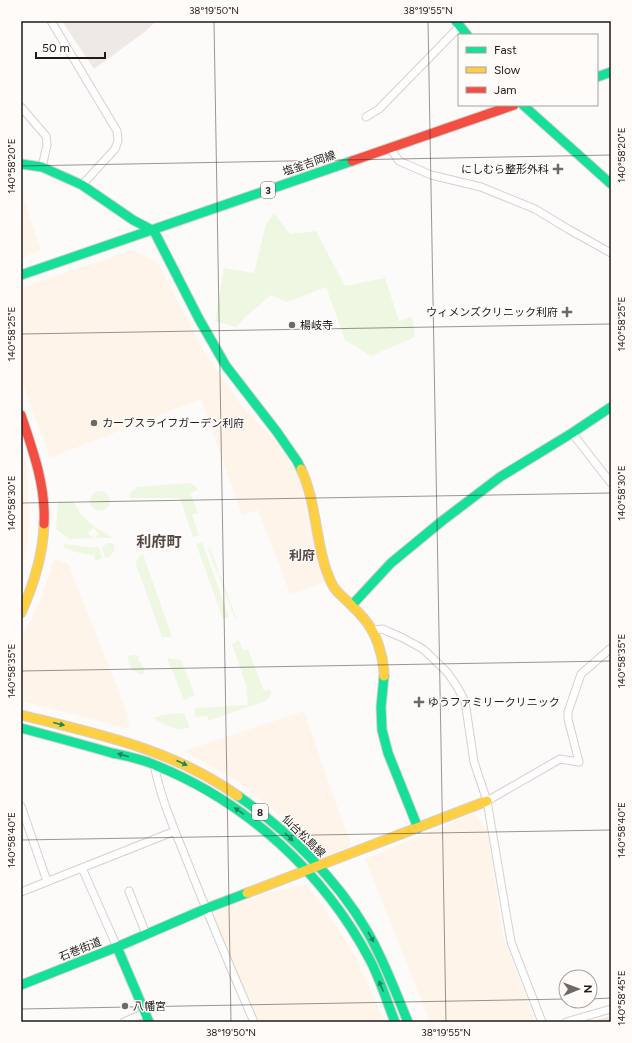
<svg xmlns="http://www.w3.org/2000/svg" width="632" height="1043" font-family="Figtree,'Noto Sans JP',sans-serif">
<style>
.commercial{fill:#fef4ea}
.built{fill:#efe9e6}
.green{fill:#edf7e2}
.lines{fill:none;stroke-linecap:round;stroke-linejoin:round}
.street-casing{stroke:#d5d1cf;stroke-width:9}
.fast-casing{stroke:#d5d1cf;stroke-width:11}
.slow-casing{stroke:#d5d1cf;stroke-width:11}
.jam-casing{stroke:#d5d1cf;stroke-width:11}
.street{stroke:#fffefe;stroke-width:7}
.fast{stroke:#16e098;stroke-width:9}
.slow{stroke:#ffcf43;stroke-width:9}
.jam{stroke:#f24e42;stroke-width:9}
.oneway{fill:#1a875e}
.ticks{fill:none;stroke:#1f1a17;stroke-width:1;stroke-opacity:0.45}
.poi-dot{fill:#6d6966;stroke:#fefbf9;stroke-width:1.5}
.labels{text-anchor:middle;stroke-width:3;stroke-linejoin:round;paint-order:stroke}
.shield{fill:#fefbf9;stroke:#625e5b;stroke-width:1}
.shield-label{font-size:10px;font-weight:bold;fill:#1f1a17}
.street-label{font-size:11px;fill:#1f1a17;stroke:#fefbf9}
.poi-label{font-size:11px;fill:#1f1a17;stroke:#fefbf9;text-anchor:start}
.quarter-label{font-size:13px;font-weight:bold;fill:#564943;stroke:#fefbf9}
.district-label{font-size:15px;font-weight:bold;fill:#564943;stroke:#fefbf9}
.neatline{fill:none;stroke:#1f1a17;stroke-width:1.5}
.ticks-label{font-size:10px;text-anchor:middle;fill:#1f1a17}
</style>
<rect width="100%" height="100%" fill="#fdfbfa"/>
<path class="commercial" d="M21 190 41 251 21 258Z
M132 250 157 261 205 353 240 403 281 447 296 470 302 488 324 582 290 594 258 510 242 515 201 399 50 458 21 379V288Z
M21 446 27 467 29 512 28 542 21 570Z
M54 559 68 563 126 710 130 729 21 701V639L39 603Z
M304 711 331 790 352 846 325 856 261 799 235 780 184 751Z
M474 813 487 829 503 937 535 1019 526 1022H430L365 859Z
M306 884 340 931 356 957 385 1022H258L214 919 215 912 267 893Z"/>
<path class="built" d="M62 21H157L142 34 94 69Z
M611 1016V1022H589Z"/>
<path class="green" d="M274 213 290 234 316 231 345 286 385 278 399 321 412 317 415 337 371 356 345 340 326 287 287 302 271 295 245 317 236 327 215 321 224 268 254 273 266 224Z
M189 483 194 485 198 490 190 493 198 513 192 515 199 535 193 537 180 498H129L130 493 137 487Z
M90 501a10 10 0 1 1 20 0a10 10 0 1 1-20 0Z
M58 502H74C81 519 95 528 111 536V538H95L99 534 93 528 88 533 93 538 69 539 56 529Z
M202 542 229 617 223 619 196 544Z
M108 543H113L115 549 111 556 105 558 102 547Z
M65 544C77 545 87 549 99 547L102 558 95 561 94 555C82 554 73 552 63 547Z
M210 548 219 572 217 573 208 549Z
M143 554 172 637H162L135 562 140 557 139 555Z
M221 576 236 618 235 619 219 577Z
M239 640 243 651 248 649 264 691 270 689 271 694 269 698 265 701 208 721V716L195 717V708L248 705 246 685 232 644Z
M134 655 139 656 138 660C143 665 146 668 143 675 132 672 128 667 128 656Z
M167 658 181 660 195 695 184 700Z
M184 713 190 727C176 733 166 725 153 718L163 715Z"/>
<g class="lines">
<g class="street-casing">
<path id="street" d="M51 21 117 131 118 141 115 149 82 185
M21 107 46 136 47 145 42 167
M366 117 379 109 460 26
M390 148 399 161 431 175 481 187 535 209 568 229 611 253
M572 433 611 483
M373 630 383 629 389 632 403 638 423 649 447 672 456 685 465 701 474 762 487 801 511 942 542 1022
M154 764C160 796 173 826 185 856 207 912 230 967 254 1022
M487 801 560 759 579 762 568 719V712L581 674 611 648
M21 806 47 881
M82 868 117 947
M129 891 146 934
M21 892 175 831
M124 1022 145 1013
M566 1022 611 1009"/>
</g>
<g class="fast-casing">
<path id="fast" d="M456 21 467 35
M597 77 611 72
M523 105 611 184
M21 164 42 167 82 185 133 220 154 231 199 319 226 366 277 432 297 461 301 469
M21 275 352 161
M352 605 391 563 442 521 500 477 572 433 611 407
M384 676 381 707 382 730 388 753 418 828
M21 728C51 736 81 744 112 753 126 756 142 759 155 765 247 802 324 873 370 960 380 979 387 1002 395 1022
M238 796C287 830 337 879 367 931 384 960 395 991 408 1022
M117 947 149 1022
M21 985 117 947 205 909 247 893"/>
</g>
<g class="slow-casing">
<path id="slow" d="M301 469C318 505 315 550 332 584 336 593 345 598 352 606 369 622 377 635 382 658 383 664 384 669 384 676
M21 613C34 584 43 556 44 524
M21 715C98 734 172 749 238 796
M247 893 487 801"/>
</g>
<g class="jam-casing">
<path id="jam" d="M352 161 514 105
M21 415C33 451 46 486 44 524"/>
</g>
<use href="#street" class="street"/>
<use href="#fast" class="fast"/>
<use href="#slow" class="slow"/>
<use href="#jam" class="jam"/>
</g>
<defs><path id="oneway-solid" d="M-6-.8H1V-3.2L6.5 0L1 3.2V.8H-6Z"/></defs>
<g class="oneway">
<use href="#oneway-solid" transform="translate(59 724) rotate(14)"/>
<use href="#oneway-solid" transform="translate(123 755) rotate(-164)"/>
<use href="#oneway-solid" transform="translate(182 763) rotate(24)"/>
<use href="#oneway-solid" transform="translate(239 811) rotate(-146)"/>
<use href="#oneway-solid" transform="translate(289 837) rotate(45)"/>
<use href="#oneway-solid" transform="translate(371 937) rotate(60)"/>
<use href="#oneway-solid" transform="translate(381 986) rotate(-113)"/>
</g>
<path class="ticks" d="M214 21 231 1022M428 21 446 1022M21 166 611 155M21 334 611 324M21 503 611 493M21 671 611 661M21 840 611 830M590 999 611 998M21 1009 566 999"/>
<g class="poi-dot">
<path d="M556 163h4v4h4v4h-4v4h-4v-4h-4v-4h4z"/>
<path d="M565 306h4v4h4v4h-4v4h-4v-4h-4v-4h4z"/>
<circle cx="292" cy="325" r="4"/>
<circle cx="94" cy="423" r="4"/>
<path d="M417 696h4v4h4v4h-4v4h-4v-4h-4v-4h4z"/>
<circle cx="125" cy="1006" r="4"/>
</g>
<g class="labels">
<g class="shield">
<rect x="261" y="182" width="14" height="16" rx="3"/>
<rect x="252" y="804" width="16" height="16" rx="3"/>
</g>
<g class="shield-label">
<text x="268" y="194">3</text>
<text x="260" y="816">8</text>
</g>
<g class="street-label">
<text transform="translate(309 163) rotate(-19)" y="4">塩釜吉岡線</text>
<text transform="translate(304 836) rotate(44)" y="4">仙台松島線</text>
<text transform="translate(80 949) rotate(-22)" y="4">石巻街道</text>
</g>
<g class="poi-label">
<text x="549" y="173" text-anchor="end">にしむら整形外科</text>
<text x="558" y="316" text-anchor="end">ウィメンズクリニック利府</text>
<text x="300" y="329">楊岐寺</text>
<text x="102" y="427">カーブスライフガーデン利府</text>
<text x="428" y="706">ゆうファミリークリニック</text>
<text x="133" y="1010">八幡宮</text>
</g>
<g class="quarter-label">
<text x="302" y="560">利府</text>
</g>
<g class="district-label">
<text x="159" y="547">利府町</text>
</g>
</g>
<rect width="632" height="1043" fill="none" stroke="#fefbf9" stroke-width="44"/>
<rect x="458" y="34" width="140" height="72" fill="#fefbf9" stroke="#a5a19f"/>
<rect x="466" y="47" width="20" height="6" fill="#16e098" stroke="#a5a19f"/>
<text x="494" y="54" font-size="12" fill="#1f1a17">Fast</text>
<rect x="466" y="67" width="20" height="6" fill="#ffcf43" stroke="#a5a19f"/>
<text x="494" y="74" font-size="12" fill="#1f1a17">Slow</text>
<rect x="466" y="87" width="20" height="6" fill="#f24e42" stroke="#a5a19f"/>
<text x="494" y="94" font-size="12" fill="#1f1a17">Jam</text>
<g transform="translate(578 989) rotate(89)"><circle r="19" fill="#fefbf9" stroke="#a5a19f"/>
<path d="M0-3L7 15L0 10L-7 15Z" fill="#6d6966"/>
<text y="-6" font-size="11" font-weight="bold" text-anchor="middle" fill="#1f1a17">N</text>
</g>
<path d="M36 52v6h69v-6" fill="none" stroke="#1f1a17" stroke-width="2"/>
<text x="42" y="52" font-size="12" fill="#1f1a17" stroke="#fefbf9" stroke-width="3" paint-order="stroke">50 m</text>
<rect x="22" y="22" width="588" height="999" class="neatline"/>
<g class="ticks-label">
<text x="214" y="14">38°19'50"N</text>
<text x="428" y="14">38°19'55"N</text>
<text transform="translate(621 155) rotate(-90)" y="4">140°58'20"E</text>
<text transform="translate(11 166) rotate(-90)" y="4">140°58'20"E</text>
<text transform="translate(621 324) rotate(-90)" y="4">140°58'25"E</text>
<text transform="translate(11 334) rotate(-90)" y="4">140°58'25"E</text>
<text transform="translate(621 493) rotate(-90)" y="4">140°58'30"E</text>
<text transform="translate(11 503) rotate(-90)" y="4">140°58'30"E</text>
<text transform="translate(621 661) rotate(-90)" y="4">140°58'35"E</text>
<text transform="translate(11 671) rotate(-90)" y="4">140°58'35"E</text>
<text transform="translate(621 830) rotate(-90)" y="4">140°58'40"E</text>
<text transform="translate(11 840) rotate(-90)" y="4">140°58'40"E</text>
<text transform="translate(621 998) rotate(-90)" y="4">140°58'45"E</text>
<text x="231" y="1036">38°19'50"N</text>
<text x="446" y="1036">38°19'55"N</text>
</g>
</svg>
